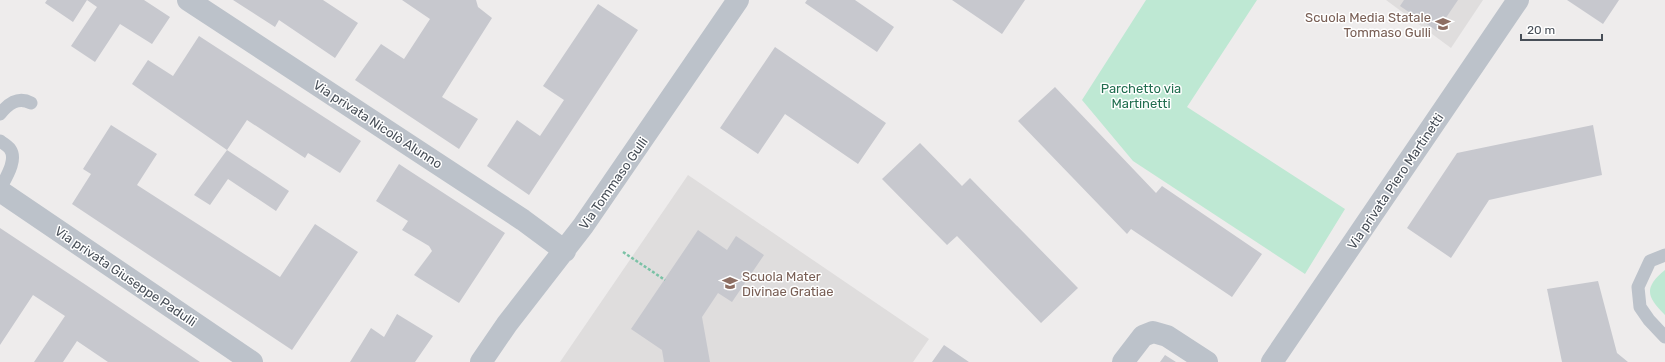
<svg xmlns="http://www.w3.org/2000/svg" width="1665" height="362" font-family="Rubik,sans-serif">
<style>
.education{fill:#dfdddd}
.green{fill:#bee8d3}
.building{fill:#c7c8ce}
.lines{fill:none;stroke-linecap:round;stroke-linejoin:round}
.path{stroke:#7bc2a6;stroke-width:2.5;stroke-dasharray:3 2;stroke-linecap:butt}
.lane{stroke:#bcc2ca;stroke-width:13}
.street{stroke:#bcc2ca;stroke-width:22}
.labels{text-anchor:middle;stroke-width:3;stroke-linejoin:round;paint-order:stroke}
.education-label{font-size:13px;fill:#785e54;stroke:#fff;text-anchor:end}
.park-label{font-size:13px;fill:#216e4f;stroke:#fff}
.street-label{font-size:13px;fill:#474e57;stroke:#fff}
</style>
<rect width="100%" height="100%" fill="#eeecec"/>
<path class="education" d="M1386 0H1483L1451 48Z
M688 175 929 339 913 362H560Z"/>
<path class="green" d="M1146 0H1257L1187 107 1345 209 1305 274 1133 161 1082 100Z
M1665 270V315C1647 297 1643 288 1665 270Z"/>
<path class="building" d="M47 0H144L170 17 152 44 120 24 95 62 71 46 97 7 87 0 73 22 45 3Z
M233 0H323L358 23 335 58 279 20 275 27Z
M402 0H476L478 7 492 18 442 97 478 119 459 149 355 80 381 44 404 59 430 19Z
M807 0H855L894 27 877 52 805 3Z
M952 0H1025L1002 34Z
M1404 0H1458L1437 31 1400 6Z
M1567 0H1619L1603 24Z
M598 4 638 30 529 195 487 166 517 120 540 136 564 100 543 86Z
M199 36 361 141 340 173 308 153 305 158 247 120 227 150 132 84 148 60 173 76Z
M775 47 886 123 858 164 785 114 758 154 720 128Z
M1055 87 1156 193 1162 186 1262 254 1232 297 1131 229 1127 234 1018 121Z
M111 125 157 154 137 185 280 277 315 224 358 252 292 350 72 204 91 174 83 169Z
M1593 125 1602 175 1489 200 1451 258 1407 228 1457 153Z
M920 143 962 186 970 178 1078 288 1041 323 957 236 947 245 882 179Z
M227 150 289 191 276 211 228 179 210 205 194 195Z
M399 164 505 233 459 303 414 275 432 251 429 246 402 230 408 221 376 201Z
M0 228 86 285 200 362H108L77 341 63 362H34L65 316 33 295 0 345Z
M698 230 727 250 736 236 764 255 732 302 718 293 702 317 710 362H664L662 350 631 329Z
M1598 281 1617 353 1628 362H1562L1547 289Z
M397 314 433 336 415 362H350L371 328 384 337Z
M944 345 969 362H932Z
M1165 355 1176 362H1160Z"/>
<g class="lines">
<path class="path" d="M623 252 665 280"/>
<path class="lane" d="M0 114C8 104 18 96 31 103
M0 141C3 143 8 146 10 149 18 160 5 179 0 189
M1665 255 1650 261 1638 287 1640 307 1649 320 1665 337"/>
<path class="street" d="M188 0 523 220 565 251
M0 191 252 362
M481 362 507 324 583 226 738 0
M1123 362 1143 336 1153 332 1167 336 1207 362
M1272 362 1518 0"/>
</g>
<defs>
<g id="school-bare" transform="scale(1.2)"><path d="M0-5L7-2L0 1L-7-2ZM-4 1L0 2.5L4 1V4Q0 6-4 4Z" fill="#8d6e63" stroke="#fff" stroke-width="2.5" paint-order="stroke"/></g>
</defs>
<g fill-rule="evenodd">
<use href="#school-bare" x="1443" y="24"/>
<use href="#school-bare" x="730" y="283"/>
</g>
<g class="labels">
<g class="education-label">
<text x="1431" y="22">Scuola Media Statale<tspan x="1431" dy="15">Tommaso Gulli</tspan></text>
<text x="742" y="281" text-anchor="start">Scuola Mater<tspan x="742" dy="15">Divinae Gratiae</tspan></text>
</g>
<g class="park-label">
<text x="1141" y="93">Parchetto via<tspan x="1141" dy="15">Martinetti</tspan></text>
</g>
<g class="street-label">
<text transform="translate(378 124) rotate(33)" y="5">Via privata Nicolò Alunno</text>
<text transform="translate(1395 181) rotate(-56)" y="5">Via privata Piero Martinetti</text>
<text transform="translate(613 183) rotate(-55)" y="5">Via Tommaso Gulli</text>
<text transform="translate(126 276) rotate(34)" y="5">Via privata Giuseppe Padulli</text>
</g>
</g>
<path d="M1521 34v6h81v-6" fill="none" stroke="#474e57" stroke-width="2"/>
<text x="1527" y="34" font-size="12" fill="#474e57" stroke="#ffffff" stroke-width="3" paint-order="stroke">20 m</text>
</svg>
